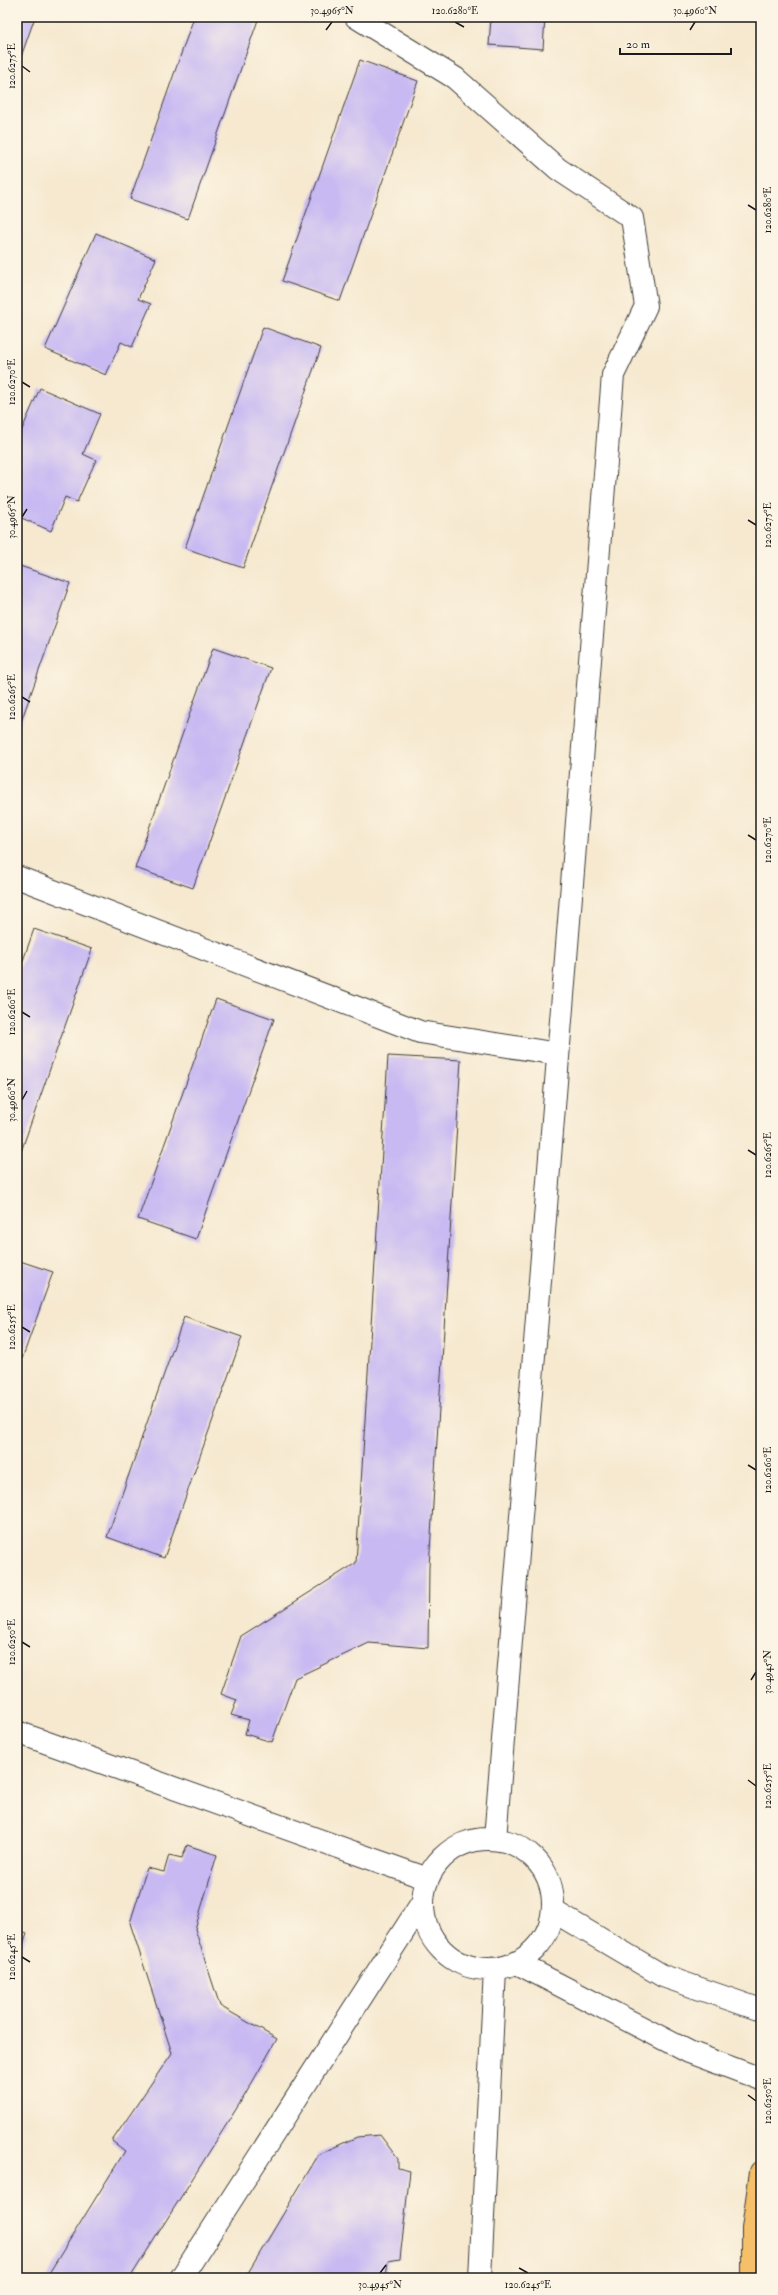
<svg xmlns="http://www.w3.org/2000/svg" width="778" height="2295" font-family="'IM FELL Double Pica',serif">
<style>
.building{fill:#c8b9f2}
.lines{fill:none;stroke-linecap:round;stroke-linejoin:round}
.minor-casing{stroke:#3d3b37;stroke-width:24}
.highway-casing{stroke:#3d3b37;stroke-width:24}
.path{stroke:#3d3b37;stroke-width:2.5;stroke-dasharray:3 3;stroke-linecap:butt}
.minor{stroke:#fff;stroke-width:22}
.highway{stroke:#f6c06b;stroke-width:22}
.ticks{fill:none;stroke:#1c1c1c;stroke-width:1.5}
.neatline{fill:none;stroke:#1c1c1c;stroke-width:1.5}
.ticks-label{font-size:10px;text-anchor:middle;fill:#1c1c1c}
</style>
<rect width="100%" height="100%" fill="#fcf5e5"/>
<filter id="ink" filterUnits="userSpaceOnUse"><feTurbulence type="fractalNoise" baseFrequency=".025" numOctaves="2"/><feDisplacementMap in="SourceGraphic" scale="8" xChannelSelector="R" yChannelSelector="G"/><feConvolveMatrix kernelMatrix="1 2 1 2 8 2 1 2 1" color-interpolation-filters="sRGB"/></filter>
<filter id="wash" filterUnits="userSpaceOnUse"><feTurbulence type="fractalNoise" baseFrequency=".012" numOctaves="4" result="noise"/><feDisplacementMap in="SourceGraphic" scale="16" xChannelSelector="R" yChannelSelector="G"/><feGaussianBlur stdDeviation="0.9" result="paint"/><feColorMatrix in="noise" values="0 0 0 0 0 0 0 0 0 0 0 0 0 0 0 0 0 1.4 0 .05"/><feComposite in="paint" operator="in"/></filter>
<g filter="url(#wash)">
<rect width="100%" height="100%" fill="#f6e9d0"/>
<g id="blocks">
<path class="building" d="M17 17H35L17 68Z
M194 17H259L188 219 130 199Z
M491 17H545L543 49 489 45Z
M360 60 418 81 340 301 282 281Z
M96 233 156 259 138 299 151 304 132 347 121 342 106 375 45 349Z
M263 327 321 348 243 568 185 548Z
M40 388 100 414 83 454 96 460 77 502 65 497 51 531 17 516V441Z
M17 565 70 583 17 733Z
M213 648 271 668 193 888 135 868Z
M34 929 92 949 17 1163V978Z
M216 999 274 1019 196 1239 138 1219Z
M388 1056 461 1060 429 1567 428 1648 369 1643 295 1678 272 1742 245 1734 249 1720 231 1715 237 1700 221 1694 241 1636 356 1563Z
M17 1260 53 1272 17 1373Z
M184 1317 242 1337 164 1558 107 1537Z
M187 1845 217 1855 195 1929 220 2006 277 2039 245 2095 130 2278H46L125 2151 112 2141 172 2053 130 1923 147 1868 164 1872 169 1855 182 1858Z
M17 1930 27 1934 17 1961Z
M380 2135 398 2159V2168L410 2171 400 2259 388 2261 386 2278H245L319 2154 357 2137Z"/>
</g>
</g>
<g filter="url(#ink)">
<use href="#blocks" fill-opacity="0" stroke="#3d3b37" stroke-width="1"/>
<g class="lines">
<g class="minor-casing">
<path id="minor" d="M356 17 455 78 558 169 632 218 646 306 613 375 495 1839
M17 877 420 1032 558 1054
M17 1732 428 1879
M423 1904a65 65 0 1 1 130 0a65 65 0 1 1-130 0Z
M553 1911 663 1976 761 2010
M517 1963 689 2052 761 2079
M181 2278 423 1901
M480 2278 495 1969"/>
</g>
<g class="highway-casing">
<path id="highway" d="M753 2278V2228L761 2172"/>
</g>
<path class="path" d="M17 2243 22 2247"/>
<use href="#minor" class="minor"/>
<use href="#highway" class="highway"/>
</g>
</g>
<path class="ticks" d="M455 22 464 27M326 30 332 22M690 30 695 22M22 66 30 72M748 205 756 210M22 382 30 387M22 517 27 509M748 520 756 525M22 697 30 702M748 835 756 840M22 1012 30 1017M22 1100 27 1091M748 1150 756 1155M22 1327 30 1332M748 1465 756 1470M22 1642 30 1647M751 1680 756 1672M748 1780 756 1786M22 1957 30 1962M748 2095 756 2101M519 2268 528 2273M380 2273 386 2265"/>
<rect width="778" height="2295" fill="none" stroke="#fcf5e5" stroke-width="44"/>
<path d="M620 48v6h111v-6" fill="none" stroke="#1c1c1c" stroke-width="2"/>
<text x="626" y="48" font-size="12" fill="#1c1c1c" stroke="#fcf5e5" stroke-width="3" paint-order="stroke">20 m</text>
<rect x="22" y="22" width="734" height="2251" class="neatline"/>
<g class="ticks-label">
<text x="332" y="14">30.4965°N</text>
<text x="455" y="14">120.6280°E</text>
<text x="695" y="14">30.4960°N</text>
<text transform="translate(11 66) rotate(-90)" y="4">120.6275°E</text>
<text transform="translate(767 210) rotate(-90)" y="4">120.6280°E</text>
<text transform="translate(11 382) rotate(-90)" y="4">120.6270°E</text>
<text transform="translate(11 517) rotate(-90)" y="4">30.4965°N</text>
<text transform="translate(767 525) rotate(-90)" y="4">120.6275°E</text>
<text transform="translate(11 697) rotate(-90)" y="4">120.6265°E</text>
<text transform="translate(767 840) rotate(-90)" y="4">120.6270°E</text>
<text transform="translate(11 1012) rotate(-90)" y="4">120.6260°E</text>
<text transform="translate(11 1100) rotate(-90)" y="4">30.4960°N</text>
<text transform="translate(767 1155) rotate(-90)" y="4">120.6265°E</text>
<text transform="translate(11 1327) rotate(-90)" y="4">120.6255°E</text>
<text transform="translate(767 1470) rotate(-90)" y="4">120.6260°E</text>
<text transform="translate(11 1642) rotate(-90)" y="4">120.6250°E</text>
<text transform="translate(767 1672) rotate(-90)" y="4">30.4945°N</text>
<text transform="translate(767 1786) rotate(-90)" y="4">120.6255°E</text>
<text transform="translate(11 1957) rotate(-90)" y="4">120.6245°E</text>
<text transform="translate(767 2101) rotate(-90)" y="4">120.6250°E</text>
<text x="380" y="2288">30.4945°N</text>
<text x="528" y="2288">120.6245°E</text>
</g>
</svg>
